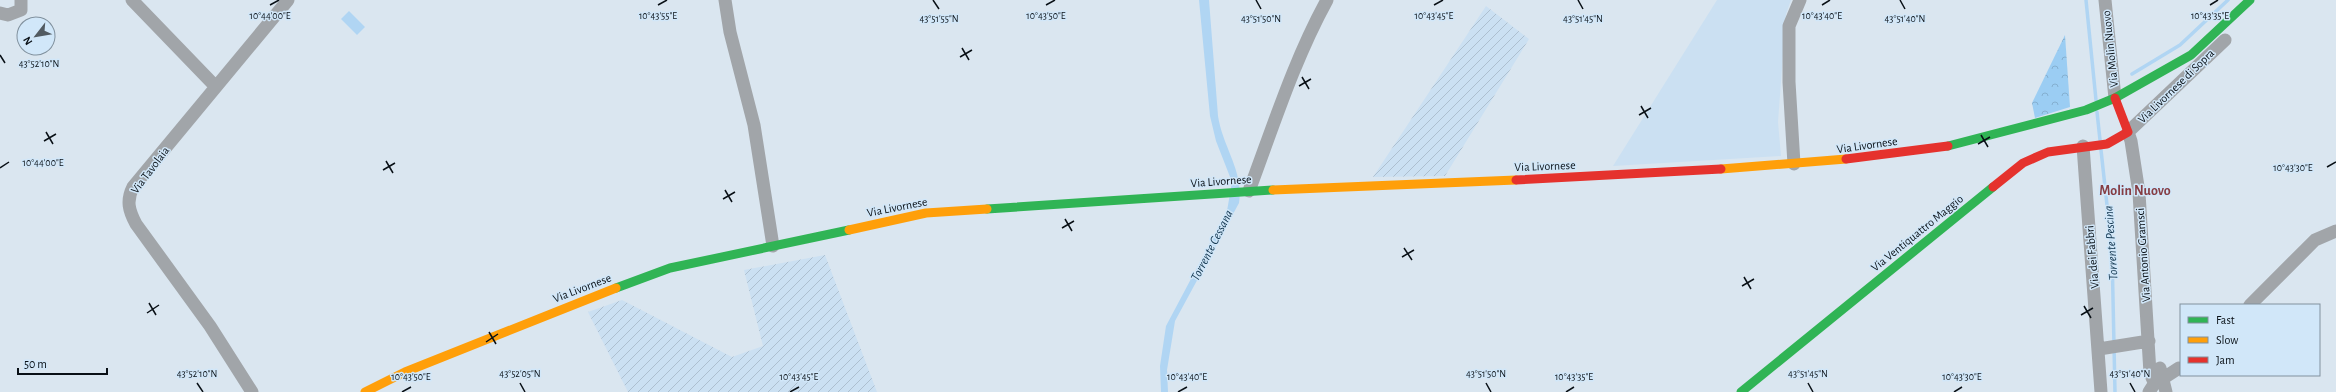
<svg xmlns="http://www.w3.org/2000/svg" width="2336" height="392" font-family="'Alegreya Sans',sans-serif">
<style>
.built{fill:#cbe0f2}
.industrial{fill:url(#industrial-furrows)}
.forest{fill:url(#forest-crowns)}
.water{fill:#b0d5f3}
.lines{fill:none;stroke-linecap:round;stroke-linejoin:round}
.stream{stroke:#b0d5f3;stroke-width:3.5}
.street{stroke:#a1a5a9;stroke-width:13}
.fast{stroke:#30b455;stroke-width:9}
.slow{stroke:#ff9f0a;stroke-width:9}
.jam{stroke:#e5322d;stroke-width:9}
.ticks{fill:none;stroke:#091016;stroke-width:1.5}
.labels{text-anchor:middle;stroke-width:3;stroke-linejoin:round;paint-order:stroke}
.street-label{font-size:12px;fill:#091016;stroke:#d1e7f9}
.water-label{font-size:13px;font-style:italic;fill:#143851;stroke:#d1e7f9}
.quarter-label{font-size:14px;font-weight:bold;fill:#863d43;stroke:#d1e7f9}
.ticks-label{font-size:10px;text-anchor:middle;fill:#091016;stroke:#d1e7f9;stroke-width:3;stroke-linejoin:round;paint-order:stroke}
</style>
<defs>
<pattern id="industrial-furrows" width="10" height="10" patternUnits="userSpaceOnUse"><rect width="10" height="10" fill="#cbe0f2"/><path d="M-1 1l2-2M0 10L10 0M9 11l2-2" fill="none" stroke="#adbfcf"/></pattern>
<pattern id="forest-crowns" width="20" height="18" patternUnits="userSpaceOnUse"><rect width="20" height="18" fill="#9bcdf3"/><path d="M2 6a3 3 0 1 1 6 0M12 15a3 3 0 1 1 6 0" fill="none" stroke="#84afd0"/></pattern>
</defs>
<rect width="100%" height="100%" fill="#dae6f0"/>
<path class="built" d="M1717 0H1791L1786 14 1778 122 1781 156 1613 166Z"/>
<path class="industrial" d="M1486 6 1529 39 1445 176 1373 177Z
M825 255 877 392H628L588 312 622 300 732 357 763 346 744 270Z"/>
<path class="forest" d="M2065 35 2070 107 2035 118 2032 103Z"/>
<path class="water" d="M1199 0H1209L1218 116C1223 148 1244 171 1239 203L1175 321 1167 370 1168 392H1161L1160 366 1166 326 1227 211 1232 182 1216 141 1210 116Z
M349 11 365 27 357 35 341 19Z"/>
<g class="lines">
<path class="stream" d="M2086 0 2096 100
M2132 74 2180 45 2228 0
M2097 112 2100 140
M2101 150 2112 251 2115 392"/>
<path class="street" d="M132 0 216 87
M725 0 730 32 754 125 773 246
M2105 0 2115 98
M0 13 8 15 21 10V0
M2083 146 2101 392
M1794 164 1789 82V26L1800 0
M1249 191C1273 127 1294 60 1327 0
M2250 305 2315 240 2336 231
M2099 349 2149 341
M2160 368 2166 392
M2179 368 2159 381 2153 380 2150 373 2139 193 2131 141 2128 132 2225 40
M252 392 210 326 136 224C129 211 126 201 133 187L288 0
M2149 392 2156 381"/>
<path class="fast" d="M1948 146 2086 110 2115 98 2191 55 2250 0
M987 209 1273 190
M616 288 670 268 849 230
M1741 392 1993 187"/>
<path class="slow" d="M1721 169 1846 159
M1273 190 1516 180
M849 230 926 213 987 209
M365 392 405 372 616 288"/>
<path class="jam" d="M1846 159 1948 146
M1516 180 1721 169
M1993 187 2023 163 2048 152 2107 144 2128 132 2115 98"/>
</g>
<path class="ticks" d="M933 0 939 9M1256 0 1261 9M1578 0 1583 9M1900 0 1905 9M270 5 279 0M658 5 667 0M1046 5 1055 0M1434 5 1443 0M1822 5 1830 0M2210 5 2218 0M962 48 969 60M0 55 5 63M960 57 972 50M1302 77 1309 89M1299 86 1311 79M1641 106 1648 118M1639 115 1651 108M46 132 53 144M1981 135 1988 147M44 141 56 134M1978 144 1990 137M386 161 393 173M2327 167 2336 162M0 168 9 162M383 170 395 163M725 190 732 202M723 199 735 192M1065 219 1072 231M1062 228 1074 221M1404 248 1412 260M1402 257 1414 250M1744 277 1751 289M1742 286 1754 279M149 303 156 315M2084 306 2091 318M147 313 159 305M2081 315 2093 308M489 332 496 344M486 342 498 334M197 383 203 392M520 383 525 392M1486 383 1491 392M1808 383 1813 392M2130 383 2135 392M402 392 411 387M790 392 799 387M1178 392 1187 387M1566 392 1574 387M1954 392 1962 387"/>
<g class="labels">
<g class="street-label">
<text transform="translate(2110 49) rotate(-96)" y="4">Via Molin Nuovo</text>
<text transform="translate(2176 86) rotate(-44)" y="4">Via Livornese di Sopra</text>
<text transform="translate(1867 145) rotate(-8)" y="4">Via Livornese</text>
<text transform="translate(1545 166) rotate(-2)" y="4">Via Livornese</text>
<text transform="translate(150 170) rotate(-53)" y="4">Via Tavolaia</text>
<text transform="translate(1221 181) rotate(-4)" y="4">Via Livornese</text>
<text transform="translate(897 207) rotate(-11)" y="4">Via Livornese</text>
<text transform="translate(1917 233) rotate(-39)" y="4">Via Ventiquattro Maggio</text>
<text transform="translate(2143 255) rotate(-94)" y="4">Via Antonio Gramsci</text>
<text transform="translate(2092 257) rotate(-95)" y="4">Via dei Fabbri</text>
<text transform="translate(582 288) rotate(-21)" y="4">Via Livornese</text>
</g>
<g class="water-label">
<text transform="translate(2110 243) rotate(-94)" y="5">Torrente Pescina</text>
<text transform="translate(1211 245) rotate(-63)" y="5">Torrente Cessana</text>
</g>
<g class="quarter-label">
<text x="2135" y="195">Molin Nuovo</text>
</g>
</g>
<g class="ticks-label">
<text x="1822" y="19">10°43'40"E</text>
<text x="270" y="19">10°44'00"E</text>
<text x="658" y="19">10°43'55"E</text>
<text x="1046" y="19">10°43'50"E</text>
<text x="1434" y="19">10°43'45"E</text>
<text x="2210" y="19">10°43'35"E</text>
<text x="939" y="22">43°51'55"N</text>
<text x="1261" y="22">43°51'50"N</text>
<text x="1583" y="22">43°51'45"N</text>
<text x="1905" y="22">43°51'40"N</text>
<text x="39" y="67">43°52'10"N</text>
<text x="43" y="166">10°44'00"E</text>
<text x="2293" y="171">10°43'30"E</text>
<text x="197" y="377">43°52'10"N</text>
<text x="520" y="377">43°52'05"N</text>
<text x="1486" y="377">43°51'50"N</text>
<text x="1808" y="377">43°51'45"N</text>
<text x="2130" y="377">43°51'40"N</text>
<text x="411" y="380">10°43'50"E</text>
<text x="799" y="380">10°43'45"E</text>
<text x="1187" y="380">10°43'40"E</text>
<text x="1574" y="380">10°43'35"E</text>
<text x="1962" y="380">10°43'30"E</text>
</g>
<rect x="2180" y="304" width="140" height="72" fill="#d1e7f9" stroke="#81919e"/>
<rect x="2188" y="317" width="20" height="6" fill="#30b455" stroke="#81919e"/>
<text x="2216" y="324" font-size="12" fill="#091016">Fast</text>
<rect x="2188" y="337" width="20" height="6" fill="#ff9f0a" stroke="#81919e"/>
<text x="2216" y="344" font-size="12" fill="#091016">Slow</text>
<rect x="2188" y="357" width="20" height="6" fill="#e5322d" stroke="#81919e"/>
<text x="2216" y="364" font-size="12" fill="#091016">Jam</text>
<g transform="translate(36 36) rotate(239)"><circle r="19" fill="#d1e7f9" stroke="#81919e"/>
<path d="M0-3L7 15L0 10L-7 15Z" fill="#525b62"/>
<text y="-6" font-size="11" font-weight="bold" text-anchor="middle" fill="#091016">N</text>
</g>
<path d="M18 368v6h89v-6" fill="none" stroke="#091016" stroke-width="2"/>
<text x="24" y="368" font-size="12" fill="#091016" stroke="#d1e7f9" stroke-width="3" paint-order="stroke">50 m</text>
</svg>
